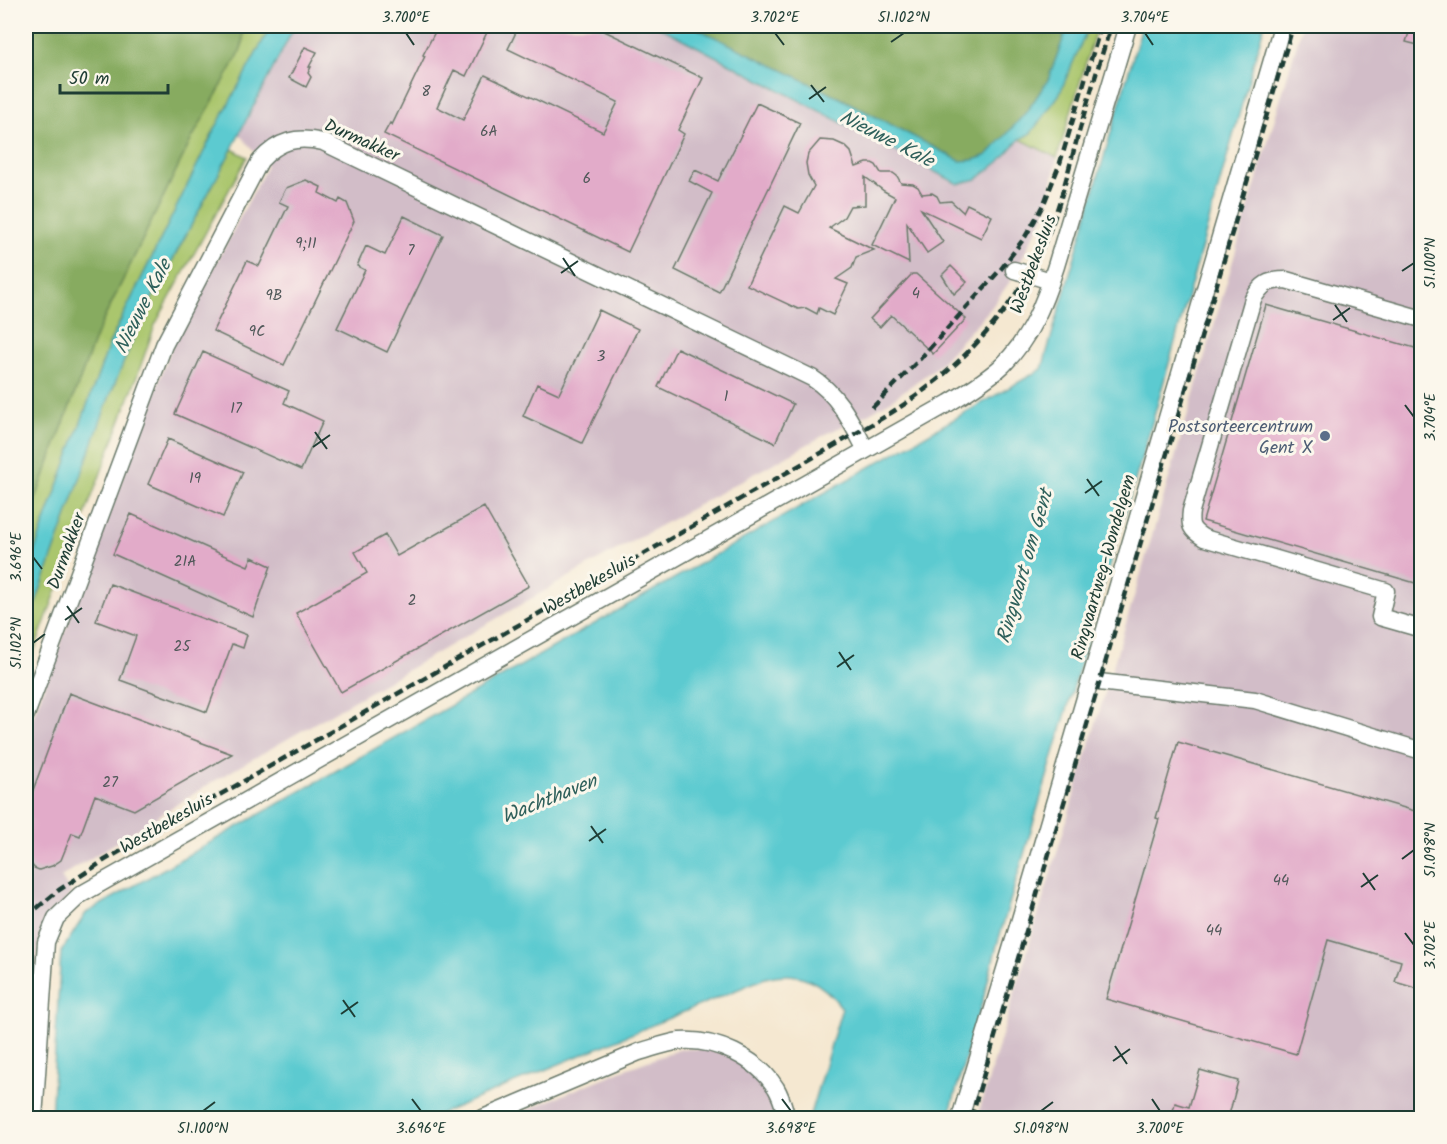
<svg xmlns="http://www.w3.org/2000/svg" width="1447" height="1144" font-family="Kalam,sans-serif">
<style>
.industrial{fill:#d2bdc8}
.green{fill:#aac66d;stroke:#648250;stroke-width:1.5}
.forest{fill:#87ab60;stroke:#53744a;stroke-width:1.5}
.water{fill:#5ccad0;stroke:#3e8482;stroke-width:1.5}
.building{fill:#e2abc9}
.lines{fill:none;stroke-linecap:round;stroke-linejoin:round}
.minor-casing{stroke:#6a796b;stroke-width:19}
.minor{stroke:#fff;stroke-width:16}
.rail{stroke:#1f3d34;stroke-width:4.5;stroke-dasharray:9 4.5;stroke-linecap:butt}
.ticks{fill:none;stroke:#1f3d34;stroke-width:2}
.service-dot{fill:#5c6f8a;stroke:#fbf7ec;stroke-width:2}
.labels{text-anchor:middle;stroke-width:6;stroke-linejoin:round;paint-order:stroke}
.number-label{font-size:15px;fill:#505859}
.street-label{font-size:18px;fill:#1f3d34;stroke:#fbf7ec}
.service-label{font-size:18px;fill:#4e5e75;stroke:#fbf7ec;text-anchor:end}
.water-label{font-size:20px;font-style:italic;fill:#2e605b;stroke:#fbf7ec}
.neatline{fill:none;stroke:#1f3d34;stroke-width:2}
.ticks-label{font-size:15px;text-anchor:middle;fill:#1f3d34}
</style>
<rect width="100%" height="100%" fill="#fbf7ec"/>
<filter id="ink" filterUnits="userSpaceOnUse"><feTurbulence type="fractalNoise" baseFrequency=".0167" numOctaves="2"/><feDisplacementMap in="SourceGraphic" scale="12" xChannelSelector="R" yChannelSelector="G"/><feConvolveMatrix kernelMatrix="1 2 1 2 8 2 1 2 1" color-interpolation-filters="sRGB"/></filter>
<filter id="wash" filterUnits="userSpaceOnUse"><feTurbulence type="fractalNoise" baseFrequency=".008" numOctaves="4" result="noise"/><feDisplacementMap in="SourceGraphic" scale="24" xChannelSelector="R" yChannelSelector="G"/><feGaussianBlur stdDeviation="1.35" result="paint"/><feColorMatrix in="noise" values="0 0 0 0 0 0 0 0 0 0 0 0 0 0 0 0 0 1.4 0 .05"/><feComposite in="paint" operator="in"/></filter>
<g filter="url(#wash)">
<rect width="100%" height="100%" fill="#f5e8d1"/>
<path class="industrial" d="M295 26H658L958 184 977 179 999 162 1020 139 1057 158 1046 211 1011 280 991 308 938 366 890 401 868 414 828 433 593 563 211 783 61 877 71 893 40 935 37 957 27 1118H26V735L171 349 267 166 239 134Z
M1302 26H1421V1118H977L1142 570Z
M681 1049H704L726 1054 752 1070 777 1101 780 1118H507L623 1070Z"/>
<path class="green" d="M246 26H271L215 129 110 342 26 574V525L97 333 191 140 238 56 243 43V36Z
M1088 26H1097L1057 158 1020 139 1031 133 1084 37Z
M232 149 247 157 155 325 135 382 26 672V630L107 402 142 317Z"/>
<path class="forest" d="M26 26H238C246 36 243 44 238 56L191 140 97 333 26 525Z
M692 26H1068L1048 80 1028 110 1006 136 987 155 974 160 960 161 840 98Z"/>
<path class="water" d="M271 26H295L239 134 232 149 142 317 107 403 26 630V574L110 342 215 129Z
M658 26H692L840 98 960 161 974 160 987 155 1006 135 1028 110 1048 80 1068 26H1088L1084 37 1059 95 1031 133 1020 139 999 162 977 179 958 184Z
M1142 26H1264L1153 420 997 945 984 996 948 1118H809L842 1008C822 981 798 969 765 978L430 1118H51L61 952 86 913 1042 369Z"/>
<g id="blocks">
<path class="building" d="M438 26H490L466 76 454 70 437 107 463 120 485 75 603 132 618 102 508 49 519 26H594L703 78 678 130 684 134 628 252 384 134 390 123 392 125 425 56 423 55Z
M1411 26H1422V46L1406 42Z
M305 47 317 52 309 67H311L308 73 311 77 306 87 289 78Z
M757 103 800 123 719 292 675 270 712 193 689 181 695 170 718 181Z
M820 140 834 141 845 146 851 152 856 167 867 163H872L876 165 881 173H893L897 176 901 183 913 184 918 187 922 194 932 193 937 196 940 202 951 201 963 212 967 204 992 216 981 238 921 209 943 242 927 253 907 223 909 263 872 245 895 197 884 191 865 177V205L850 206 844 217 829 228 874 250 856 257 852 268 836 279 848 284 833 315 819 308 817 314 806 308 798 309 747 285 785 206 799 213 814 186 808 175 806 163 808 154Z
M306 180 321 187 319 193 338 203 340 199 347 203 354 221 284 365 213 331 247 261 259 266 288 206 279 202 286 188Z
M404 216 443 235 387 352 337 328 365 270 357 266 366 246 385 255Z
M951 266 967 282 954 294 942 275Z
M912 274H916L966 319 933 354 891 315 880 327 870 319Z
M1266 305 1422 350V585L1203 521Z
M599 310 638 329 582 443 523 416 537 384 559 394Z
M677 348 793 404 775 443 658 387Z
M203 352 289 391 284 403 323 421 301 470 175 414Z
M168 439 243 472 223 517 148 484Z
M484 507 529 586 341 692 296 613 367 573 355 552 385 535 397 556Z
M131 514 248 566 252 557 271 566 253 617 113 554Z
M110 584 247 635 243 648 232 644 207 712 120 680 136 636 96 621Z
M69 693 232 754 134 810 95 795 80 836 72 833 61 860 52 866 39 870 34 868 26 857V834L31 818 26 815V809Z
M1178 742 1422 813V990L1395 982 1401 961 1328 940 1296 1054 1106 999 1159 819 1156 818Z
M1200 1070 1238 1081 1228 1119H1171L1175 1103 1189 1107Z"/>
</g>
</g>
<g filter="url(#ink)">
<use href="#blocks" fill-opacity="0" stroke="#6a796b" stroke-width="1.5"/>
<g class="lines">
<g class="minor-casing">
<path id="minor" d="M1014 270 1051 281
M1422 319 1286 280C1268 280 1262 284 1253 299L1191 511C1189 526 1191 530 1204 538L1386 591 1380 617 1422 629
M1090 681 1255 700 1422 751
M26 715 164 345 260 161C279 140 297 136 323 142L812 378C839 395 851 422 866 450
M34 1118 46 942 56 918 80 895 949 403C967 392 987 380 1003 365 1031 337 1044 303 1056 266L1128 26
M483 1118 639 1052C653 1048 666 1043 680 1041 715 1038 757 1058 776 1088 782 1098 784 1108 787 1118
M960 1118 1016 933 1282 26"/>
</g>
<use href="#minor" class="minor"/>
<path class="rail" d="M872 408 920 359 1001 269 1025 237 1035 220 1045 201 1060 163 1101 26
M26 917 59 890 105 860 874 423C949 380 1007 322 1044 244 1059 210 1067 175 1077 139 1088 101 1099 63 1111 26
M971 1118 1293 26"/>
</g>
</g>
<path class="ticks" d="M406 33 414 45M775 33 784 45M1145 33 1153 45M891 42 904 33M811 85 824 102M809 99 826 87M563 258 575 276M1402 271 1414 263M561 273 578 261M1335 305 1347 322M1333 320 1350 308M1405 405 1414 417M315 432 327 449M313 447 330 435M1087 479 1099 496M1085 493 1102 481M33 557 42 569M67 606 79 623M65 620 82 608M33 643 45 634M839 652 851 670M837 667 854 655M591 826 603 843M589 841 606 829M1402 859 1414 850M1363 873 1375 890M1361 887 1378 875M1405 933 1414 945M343 1000 355 1017M341 1014 358 1002M1115 1046 1127 1064M1113 1061 1130 1049M412 1099 421 1111M782 1099 791 1111M1152 1099 1160 1111M203 1111 215 1102M1041 1111 1053 1102"/>
<circle class="service-dot" cx="1325" cy="436" r="6"/>
<g class="labels">
<g class="number-label">
<text x="426" y="96">8</text>
<text x="489" y="136">6A</text>
<text x="587" y="183">6</text>
<text x="306" y="248">9;11</text>
<text x="411" y="255">7</text>
<text x="916" y="298">4</text>
<text x="274" y="300">9B</text>
<text x="257" y="336">9C</text>
<text x="601" y="361">3</text>
<text x="726" y="401">1</text>
<text x="236" y="413">17</text>
<text x="195" y="483">19</text>
<text x="185" y="566">21A</text>
<text x="412" y="605">2</text>
<text x="182" y="651">25</text>
<text x="110" y="787">27</text>
<text x="1281" y="885">44</text>
<text x="1214" y="935">44</text>
</g>
<g class="street-label">
<text transform="translate(362 140) rotate(24)" y="6">Durmakker</text>
<text transform="translate(1033 264) rotate(-70)" y="6">Westbekesluis</text>
<text transform="translate(66 551) rotate(-70)" y="6">Durmakker</text>
<text transform="translate(1103 567) rotate(-74)" y="6">Ringvaartweg-Wondelgem</text>
<text transform="translate(589 584) rotate(-30)" y="6">Westbekesluis</text>
<text transform="translate(166 823) rotate(-30)" y="6">Westbekesluis</text>
</g>
<g class="service-label">
<text x="1313" y="432">Postsorteercentrum<tspan x="1313" dy="21">Gent X</tspan></text>
</g>
<g class="water-label">
<text transform="translate(887 138) rotate(27)" y="7">Nieuwe Kale</text>
<text transform="translate(142 306) rotate(-63)" y="7">Nieuwe Kale</text>
<text transform="translate(1024 566) rotate(-74)" y="7">Ringvaart om Gent</text>
<text transform="translate(549 798) rotate(-22)" y="7">Wachthaven</text>
</g>
</g>
<rect width="1447" height="1144" fill="none" stroke="#fbf7ec" stroke-width="66"/>
<path d="M60 84v9h108v-9" fill="none" stroke="#1f3d34" stroke-width="3"/>
<text x="69" y="84" font-size="18" fill="#1f3d34" stroke="#fbf7ec" stroke-width="4.5" paint-order="stroke">50 m</text>
<rect x="33" y="33" width="1381" height="1078" class="neatline"/>
<g class="ticks-label">
<text x="406" y="22">3.700°E</text>
<text x="775" y="22">3.702°E</text>
<text x="904" y="22">51.102°N</text>
<text x="1145" y="22">3.704°E</text>
<text transform="translate(1430 263) rotate(-90)" y="5">51.100°N</text>
<text transform="translate(1430 417) rotate(-90)" y="5">3.704°E</text>
<text transform="translate(16 557) rotate(-90)" y="5">3.696°E</text>
<text transform="translate(16 643) rotate(-90)" y="5">51.102°N</text>
<text transform="translate(1430 850) rotate(-90)" y="5">51.098°N</text>
<text transform="translate(1430 945) rotate(-90)" y="5">3.702°E</text>
<text x="203" y="1133">51.100°N</text>
<text x="421" y="1133">3.696°E</text>
<text x="791" y="1133">3.698°E</text>
<text x="1041" y="1133">51.098°N</text>
<text x="1160" y="1133">3.700°E</text>
</g>
</svg>
